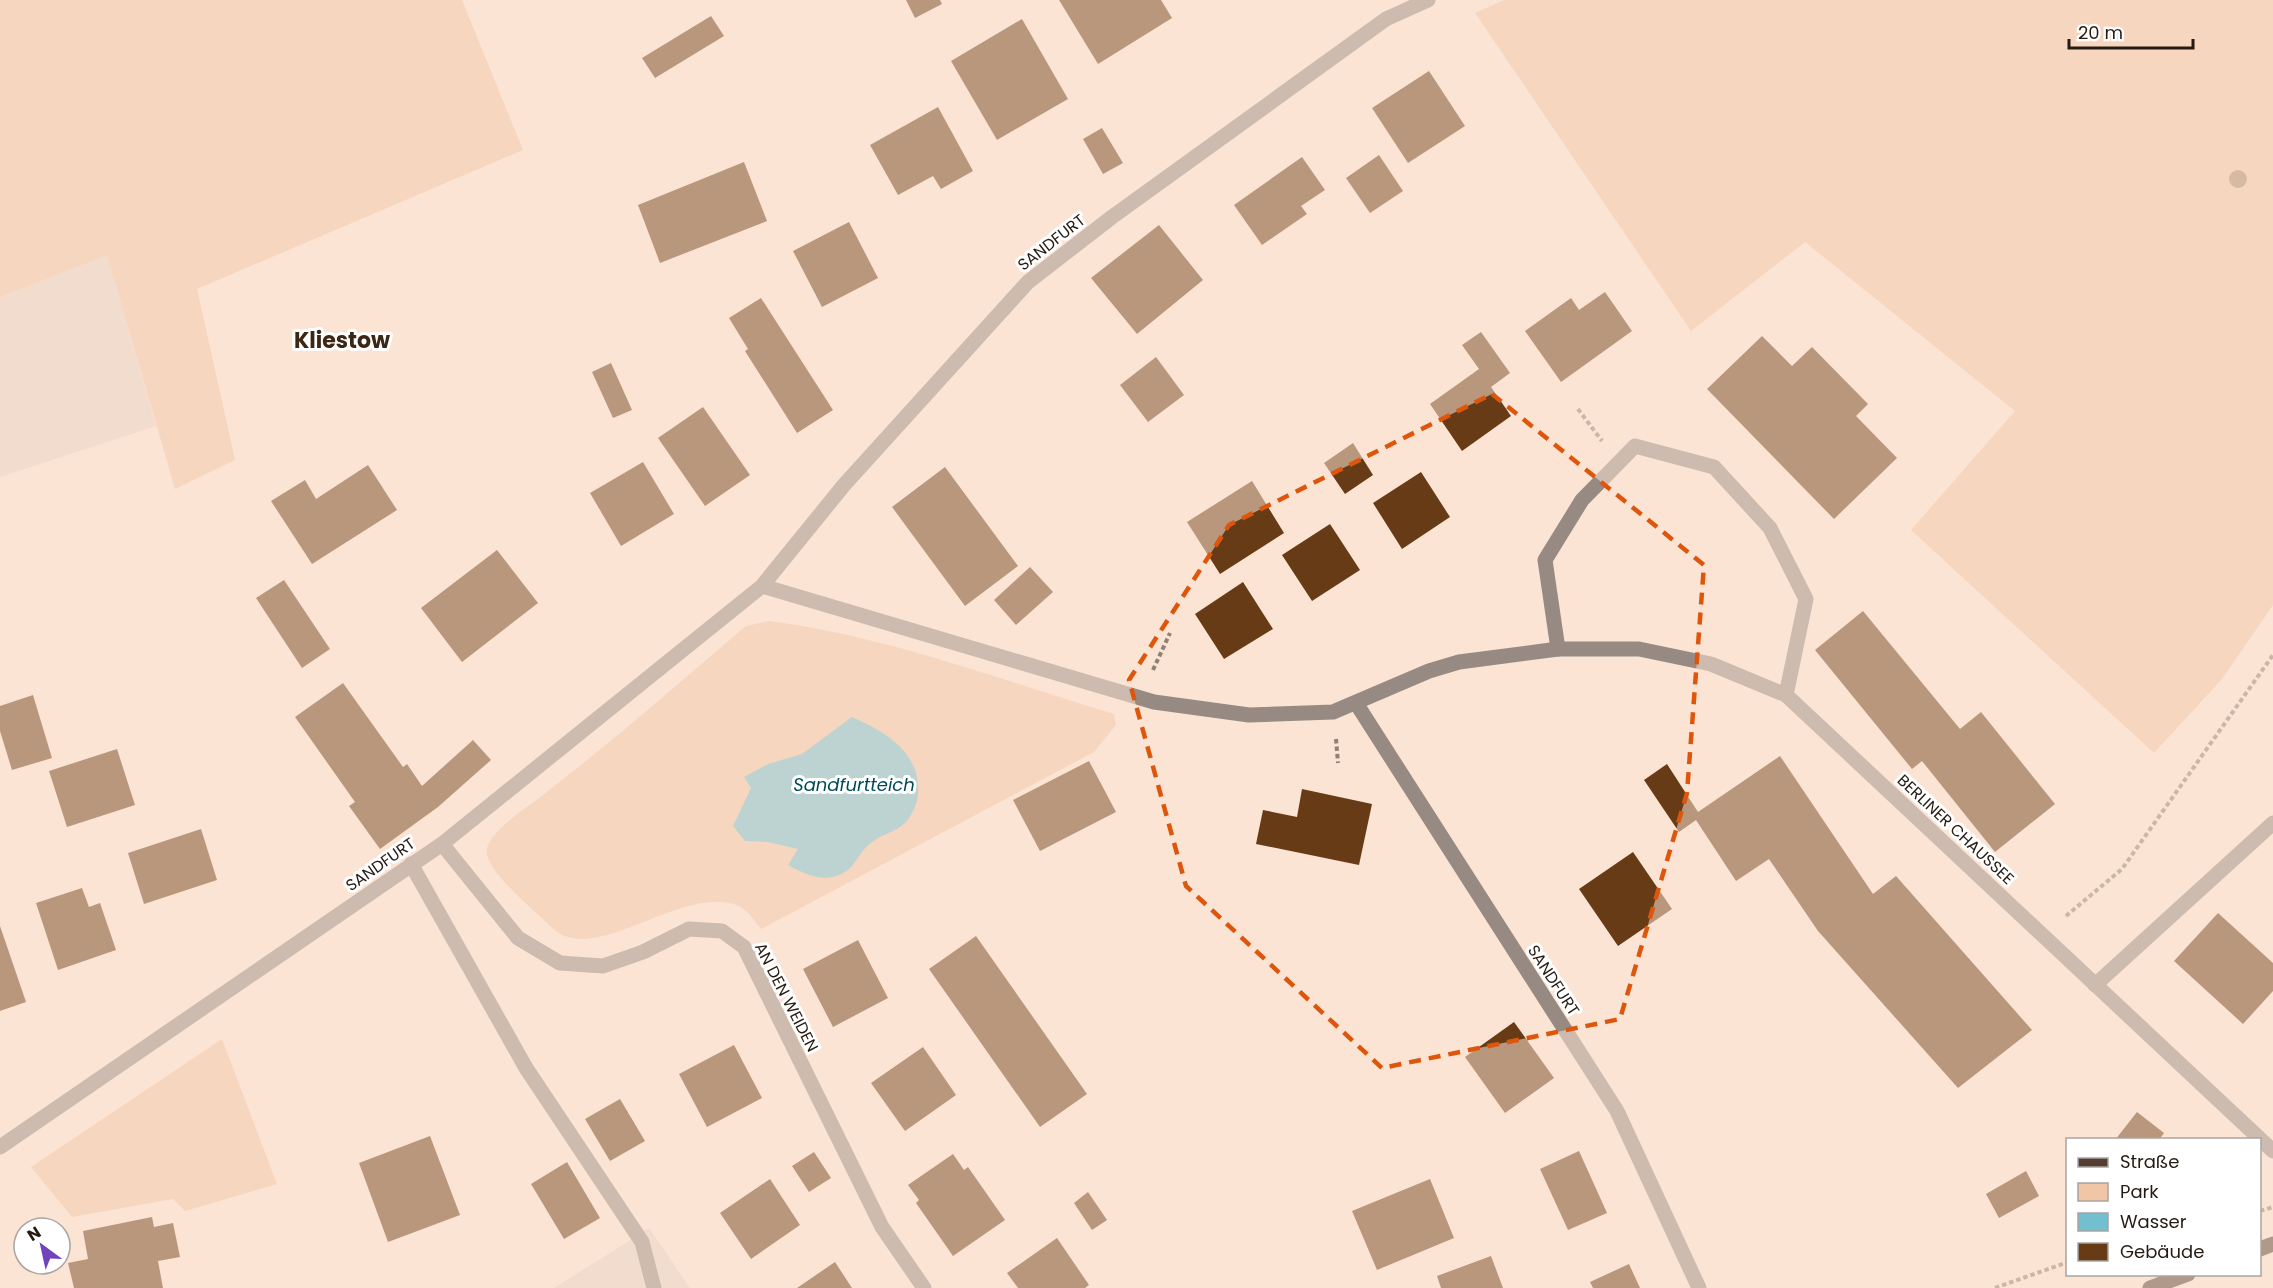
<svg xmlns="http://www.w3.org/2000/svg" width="2273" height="1288" font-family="Poppins,sans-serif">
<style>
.commercial{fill:#e7d3c5}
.green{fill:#f0c6a6}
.water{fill:#72bfd0}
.building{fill:#673b15}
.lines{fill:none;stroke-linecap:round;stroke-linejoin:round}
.path{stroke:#918074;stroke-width:4;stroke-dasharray:4.5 3;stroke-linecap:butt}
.lane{stroke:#978a83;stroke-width:15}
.street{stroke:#978a83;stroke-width:15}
.primary{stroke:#543e33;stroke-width:15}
.tree{fill:#ac8867}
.marked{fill:none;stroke:#de560c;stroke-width:4.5;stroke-dasharray:12 8;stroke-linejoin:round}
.labels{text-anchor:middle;stroke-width:6;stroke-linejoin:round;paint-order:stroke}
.street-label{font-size:16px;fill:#251b13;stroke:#fff}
.water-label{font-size:18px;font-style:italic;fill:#014b57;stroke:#fff}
.district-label{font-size:22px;font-weight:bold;fill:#3c2616;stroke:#fff}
</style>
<rect width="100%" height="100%" fill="#fbe4d4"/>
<path class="commercial" d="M107 254 156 426 0 477V297Z
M649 1228 690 1288H554L621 1246Z"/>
<path class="green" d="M0 0H462L523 150 197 289 235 460 175 489 107 255 0 297Z
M1504 0H2273V605L2222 679 2154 753 1911 530 2015 411 1805 242 1691 331 1475 13Z
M769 621C886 636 1001 680 1114 714L1116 725 1094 752 761 929C755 922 747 909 739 906 682 882 593 971 550 926 534 910 491 875 487 855 482 835 529 806 543 795 613 741 679 683 746 626Z
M222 1039 277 1184 185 1211 173 1199 72 1217 31 1167Z"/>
<path class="water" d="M852 717C888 733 921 753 918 795 917 804 911 818 904 824 895 832 881 835 872 842 863 848 858 859 851 867 832 886 807 876 788 865L798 849 768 842 745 841 733 826 751 788 744 777 768 764 802 754Z"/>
<path class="building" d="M906 0H940L942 4 915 18Z
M1059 0H1161L1172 18 1098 64Z
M711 16 724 36 655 78 642 58Z
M1022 19 1068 99 997 140 951 61Z
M1429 71 1465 126 1408 163 1372 108Z
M938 107 973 171 941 189 933 176 898 195 870 145Z
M1102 128 1123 163 1103 174 1083 139Z
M1379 155 1403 191 1370 213 1346 178Z
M1302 157 1325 190 1301 206 1307 214 1262 245 1234 205Z
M744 162 767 221 660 263 638 205Z
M849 222 878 278 822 307 793 251Z
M1159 225 1203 280 1137 334 1091 278Z
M1605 292 1632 331 1561 382 1525 331 1571 298 1579 310Z
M761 298 833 410 797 433 745 351 748 349 729 318Z
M1481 332 1510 373 1491 387 1511 416 1462 451 1430 404 1479 369 1462 345Z
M1762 336 1792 366 1812 347 1868 404 1856 416 1897 458 1834 519 1707 389Z
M1156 357 1184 395 1148 422 1120 385Z
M611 363 632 410 613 418 592 372Z
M703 407 750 475 705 506 658 438Z
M1353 443 1373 475 1345 494 1324 463Z
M643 462 674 514 621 546 590 493Z
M368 465 397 510 312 564 271 501 305 480 316 499Z
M945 467 1018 566 965 606 892 507Z
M1421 472 1450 517 1402 549 1373 503Z
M1252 481 1284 533 1220 574 1187 522Z
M1330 524 1360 570 1312 601 1282 555Z
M497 550 538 603 462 662 421 608Z
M1030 567 1053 592 1016 625 994 600Z
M284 580 330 649 302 668 256 598Z
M1243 582 1273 629 1224 659 1195 614Z
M1863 611 1960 729 1981 712 2055 804 1995 852 1922 761 1912 769 1815 650Z
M343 683 403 767 407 764 422 786 473 740 491 760 438 807 380 849 349 806 355 802 295 717Z
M33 695 52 758 12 770 0 731V706Z
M117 749 135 805 67 827 49 771Z
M1780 756 1873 894 1896 876 2032 1030 1958 1088 1818 931 1769 859 1736 881 1696 820 1679 832 1644 780 1667 764 1698 812Z
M1089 761 1116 812 1040 851 1013 800Z
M1302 789 1372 804 1359 865 1256 844 1263 810 1297 817Z
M201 829 217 880 144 904 128 853Z
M1633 852 1672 909 1618 946 1579 889Z
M82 888 89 907 100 903 116 950 58 970 36 903Z
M2218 913 2273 963V991L2243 1024 2174 961Z
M0 926 26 1002 0 1011Z
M976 936 1087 1094 1040 1127 929 969Z
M858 940 888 998 833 1027 803 969Z
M1514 1022 1554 1078 1505 1113 1465 1057Z
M734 1045 762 1098 707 1127 679 1074Z
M923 1047 956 1095 905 1131 871 1083Z
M620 1099 645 1141 610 1161 585 1119Z
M2137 1112 2164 1133 2159 1140H2115Z
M430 1136 460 1215 388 1242 359 1163Z
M1579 1151 1607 1213 1568 1230 1540 1169Z
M814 1152 831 1178 809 1192 792 1166Z
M953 1154 964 1170 968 1167 1005 1220 953 1256 916 1203 919 1200 908 1185Z
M567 1162 600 1218 564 1239 531 1184Z
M2026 1171 2039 1196 1999 1218 1986 1194Z
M770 1179 800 1225 751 1259 720 1213Z
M1430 1179 1454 1238 1377 1270 1352 1211Z
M1088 1192 1107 1220 1092 1230 1074 1203Z
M152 1217 154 1227 173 1223 180 1257 158 1261 163 1288H74L68 1263 88 1259 83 1231Z
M1057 1238 1089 1285 1085 1288H1018L1007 1273Z
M1491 1256 1503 1288H1441L1437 1276Z
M835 1262 852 1288H797Z
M1629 1264 1640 1288H1593L1590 1282Z"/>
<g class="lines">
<path class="path" d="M1578 409 1602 441
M1153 670 1170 633
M1336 739 1338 763
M2066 916 2122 869 2273 655
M2260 1211 2273 1207
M1995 1288 2068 1262"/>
<path class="lane" d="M1558 649 1545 560 1582 500 1635 446 1714 467 1770 528 1806 599 1786 695
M411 864 526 1068 642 1242 654 1288
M2095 985 2273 823"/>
<path class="street" d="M762 586 1154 702 1249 715 1333 712 1429 671 1459 662 1558 649H1639L1711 664 1786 695 2273 1151
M1356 703 1617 1111 1699 1288
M442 844 518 938 560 963 603 966 643 952 689 929 722 931 744 947 882 1227 924 1288
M0 1147 442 844 762 586 844 485 1028 282 1112 217 1386 19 1428 0"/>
<path class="primary" d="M2260 1249 2273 1244
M2150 1288 2188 1274"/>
</g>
<circle class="tree" cx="2238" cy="179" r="9"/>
<path d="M0 0H2273V1288H0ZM1492 394 1704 565 1687 793 1620 1019 1382 1068 1186 886 1129 680 1229 525Z" fill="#fbe4d4" fill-opacity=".55" fill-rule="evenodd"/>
<path class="marked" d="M1492 394 1704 565 1687 793 1620 1019 1382 1068 1186 886 1129 680 1229 525Z"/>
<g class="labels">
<g class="street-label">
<text transform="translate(1051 242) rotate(-38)" y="6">SANDFURT</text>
<text transform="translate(1956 829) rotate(43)" y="6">BERLINER CHAUSSEE</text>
<text transform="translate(380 864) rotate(-35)" y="6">SANDFURT</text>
<text transform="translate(1554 980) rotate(57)" y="6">SANDFURT</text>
<text transform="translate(787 997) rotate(63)" y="6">AN DEN WEIDEN</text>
</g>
<g class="water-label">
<text x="854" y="791">Sandfurtteich</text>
</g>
<g class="district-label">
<text x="342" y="348">Kliestow</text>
</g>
</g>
<rect x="2066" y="1138" width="195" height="138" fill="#ffffff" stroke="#a8a4a1" stroke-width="1.5"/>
<rect x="2078" y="1158" width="30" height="9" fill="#543e33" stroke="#a8a4a1" stroke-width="1.5"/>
<text x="2120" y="1168" font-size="18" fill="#251b13">Straße</text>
<rect x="2078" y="1183" width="30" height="18" fill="#f0c6a6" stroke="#a8a4a1" stroke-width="1.5"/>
<text x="2120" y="1198" font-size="18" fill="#251b13">Park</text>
<rect x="2078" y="1213" width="30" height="18" fill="#72bfd0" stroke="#a8a4a1" stroke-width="1.5"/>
<text x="2120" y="1228" font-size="18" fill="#251b13">Wasser</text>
<rect x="2078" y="1243" width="30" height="18" fill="#673b15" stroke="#a8a4a1" stroke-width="1.5"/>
<text x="2120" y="1258" font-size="18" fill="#251b13">Gebäude</text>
<g transform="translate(42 1246) rotate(327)"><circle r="28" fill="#ffffff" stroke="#a8a4a1" stroke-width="1.5"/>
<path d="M0-4.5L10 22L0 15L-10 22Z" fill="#7244bc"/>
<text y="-9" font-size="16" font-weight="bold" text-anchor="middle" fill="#251b13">N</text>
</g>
<path d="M2069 39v9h124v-9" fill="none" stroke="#251b13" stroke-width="3"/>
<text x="2078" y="39" font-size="18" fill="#251b13" stroke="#ffffff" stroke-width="4.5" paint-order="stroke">20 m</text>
</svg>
